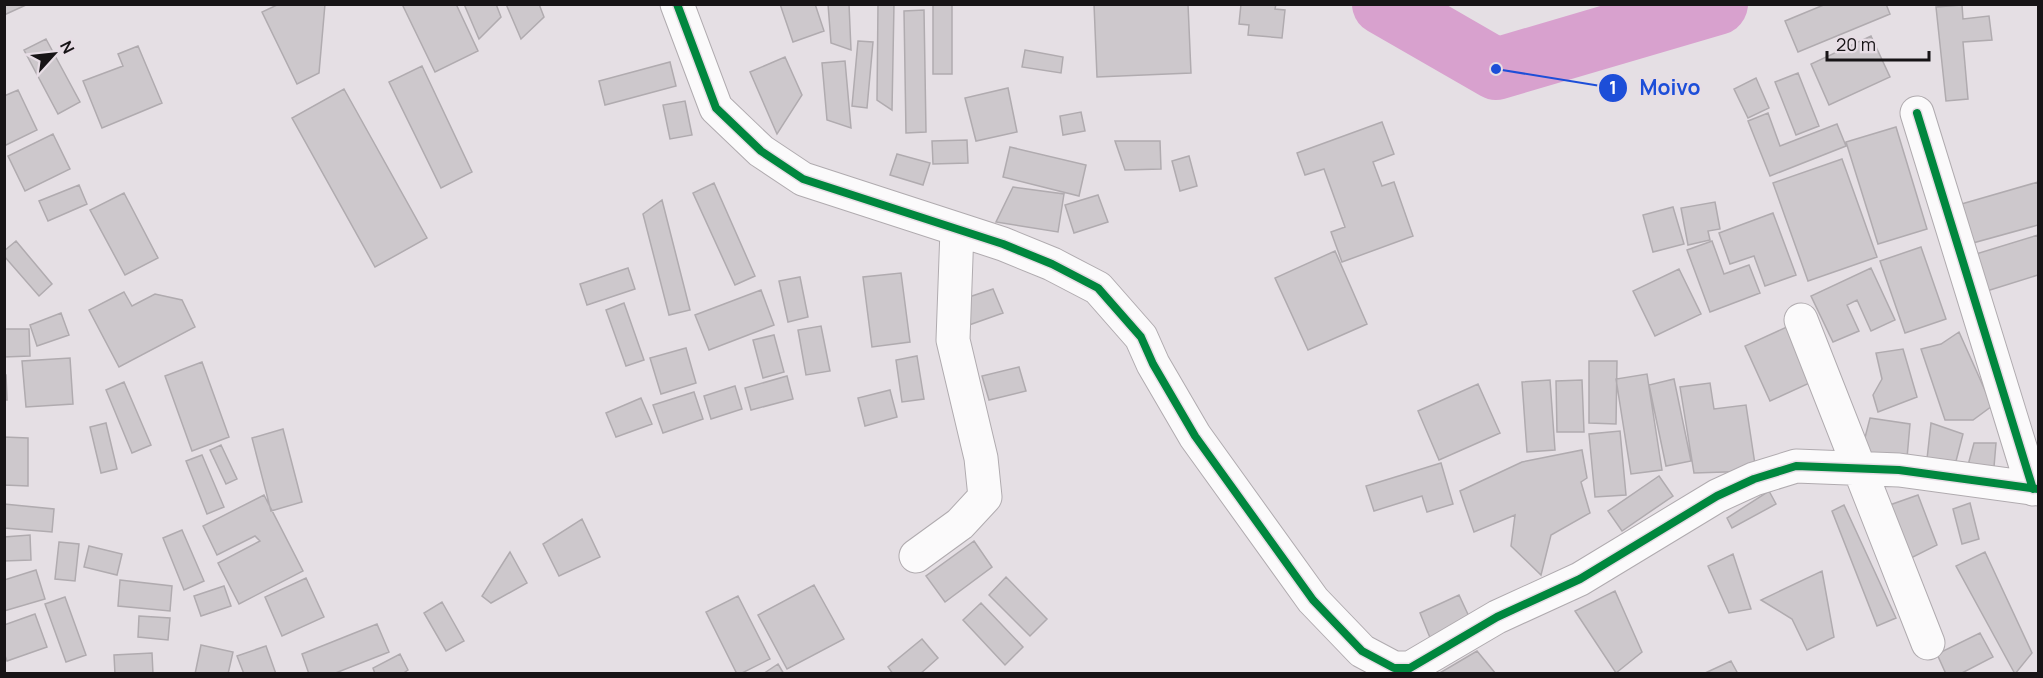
<svg xmlns="http://www.w3.org/2000/svg" width="2043" height="678" font-family="Manrope,sans-serif">
<style>
.lines{fill:none;stroke-linecap:round;stroke-linejoin:round}
.river{stroke:#d8a1ce;stroke-width:62}
.building{fill:#cdc8cc;stroke:#b0abaf;stroke-width:1.5}
.minor-casing{stroke:#b0abaf;stroke-width:35}
.minor{stroke:#fbfafb;stroke-width:33}
.cycleway-casing{stroke:#e7dde5;stroke-width:11}
.cycleway{stroke:#00873e;stroke-width:8}
.leader{fill:none;stroke:#1d4ed8;stroke-width:2}
.callout-dot{fill:#1d4ed8;stroke:#e7dde5;stroke-width:2}
.mark-label{font-size:18px;text-anchor:middle;font-weight:bold;fill:#fff}
.callout-label{font-size:21px;text-anchor:middle;font-weight:bold;fill:#1d4ed8;stroke:#e7dde5;stroke-width:4.5;stroke-linejoin:round;paint-order:stroke}
</style>
<rect width="100%" height="100%" fill="#e5dfe4"/>
<g class="lines">
<path class="river" d="M1383 4 1496 69 1717 4"/>
</g>
<path class="building" d="M4 4H26V5L4 15Z
M279 4H325L319 73 297 84 262 12Z
M402 4H456L478 51 435 72Z
M464 4H496L501 17 479 39Z
M506 4H539L544 17 521 39Z
M780 4H815L824 31 793 42Z
M828 4H849L851 50 831 43Z
M878 4H894L892 110 877 100Z
M933 4H952V74H933Z
M1094 4H1188L1191 73 1097 77Z
M1241 4H1276L1275 9 1285 10 1282 38 1248 35 1249 25 1239 24Z
M1826 4H1886L1890 14 1798 52 1785 21Z
M1962 5 1963 19 1989 16 1992 40 1963 42 1968 99 1946 101 1936 7Z
M924 10 926 132 906 133 904 11Z
M1871 36 1890 77 1829 105 1811 64Z
M46 39 80 102 58 114 24 50Z
M858 41 873 42 867 108 852 106Z
M138 46 162 103 102 128 83 81 123 66 118 54Z
M1025 50 1063 57 1061 73 1022 67Z
M785 57 802 95 777 134 750 72Z
M845 61 851 128 827 120 822 63Z
M670 62 676 86 605 105 599 81Z
M422 66 472 172 441 188 389 82Z
M1798 73 1819 126 1796 135 1775 82Z
M1756 78 1769 108 1748 118 1734 89Z
M1008 88 1017 132 976 141 965 98Z
M344 89 427 238 375 267 292 118Z
M18 90 37 130 4 146V96Z
M685 101 692 135 670 139 663 105Z
M1081 112 1085 131 1063 135 1060 116Z
M1768 113 1780 146 1837 124 1846 146 1770 176 1748 121Z
M1382 122 1394 154 1373 162 1382 186 1394 182 1413 236 1342 262 1331 232 1345 227 1324 169 1305 175 1297 153Z
M1896 127 1927 229 1878 244 1846 142Z
M53 134 70 169 25 191 8 156Z
M967 140 968 163 933 164 932 141Z
M1115 141H1160L1161 169 1125 170Z
M1010 147 1086 165 1079 196 1003 177Z
M897 154 930 163 923 185 890 175Z
M1189 156 1197 186 1180 191 1172 161Z
M1842 159 1877 257 1808 281 1773 183Z
M2038 182V225L1962 246 1951 207Z
M714 183 755 276 735 285 693 193Z
M79 185 87 204 48 221 39 201Z
M1013 187 1064 194 1058 232 996 222Z
M124 193 158 258 125 275 90 210Z
M1098 195 1108 222 1074 233 1065 205Z
M662 200 690 310 669 315 643 214Z
M1715 202 1720 229 1708 231 1710 240 1688 245 1681 208Z
M1673 207 1684 244 1653 252 1643 215Z
M1773 213 1796 275 1765 286 1754 256 1730 264 1719 233Z
M2038 235V275L1974 295 1963 258Z
M16 241 52 284 39 296 4 256V251Z
M1712 241 1724 274 1749 265 1760 293 1710 312 1687 250Z
M1921 247 1946 319 1905 333 1880 261Z
M1335 251 1367 324 1308 350 1275 278Z
M628 268 635 289 587 305 580 284Z
M1871 268 1895 320 1871 331 1857 300 1847 305 1859 331 1833 342 1811 296Z
M1679 269 1701 314 1655 336 1633 291Z
M901 273 910 342 872 347 863 277Z
M800 277 808 317 788 322 779 281Z
M993 289 1003 313 969 325 960 300Z
M761 290 774 325 709 350 695 315Z
M124 292 132 306 155 294 182 300 195 327 119 367 89 310Z
M624 303 644 360 626 366 606 310Z
M61 313 69 335 37 346 30 325Z
M821 326 830 371 806 375 798 330Z
M1789 326 1814 381 1770 401 1745 346Z
M4 329H29L30 356 4 357Z
M1959 332 1992 406 1973 420H1945L1921 349 1941 344Z
M774 335 784 372 763 378 753 340Z
M686 348 696 383 661 394 650 358Z
M1903 349 1917 397 1878 412 1873 395 1882 379 1876 353Z
M917 356 924 399 902 402 896 360Z
M70 358 73 404 26 407 22 361Z
M1589 361H1617L1616 424 1589 423Z
M202 362 229 437 192 451 165 376Z
M1019 367 1026 391 989 400 982 376Z
M1647 374 1662 470 1631 474 1616 379Z
M4 375H6L7 400H4Z
M787 376 793 399 751 410 745 388Z
M1674 379 1691 461 1666 466 1649 385Z
M1550 380 1555 450 1527 452 1522 382Z
M1582 380 1584 432H1557L1556 381Z
M124 382 151 445 132 453 106 390Z
M1710 383 1714 409 1746 405 1756 471 1694 473 1680 387Z
M1478 384 1500 433 1439 460 1418 411Z
M735 386 742 409 711 419 704 396Z
M890 390 897 417 865 426 858 398Z
M694 392 703 419 663 433 653 405Z
M641 398 652 424 616 437 606 413Z
M1870 418 1910 424 1907 458 1860 457Z
M106 423 117 469 101 473 90 427Z
M1931 423 1963 434 1955 465 1927 459Z
M283 429 302 502 271 511 252 438Z
M1620 431 1626 495 1595 497 1589 434Z
M4 437 28 438V486L4 485Z
M1974 443H1996L1994 467 1968 465Z
M221 445 237 479 226 484 210 450Z
M1582 450 1587 478 1581 482 1590 513 1551 535 1541 575 1511 546 1515 515 1474 532 1460 491 1522 462Z
M202 455 224 507 207 514 186 461Z
M1441 463 1453 504 1427 512 1422 496 1374 511 1366 486Z
M1659 476 1673 496 1622 531 1608 511Z
M1769 491 1776 504 1732 528 1727 518Z
M264 495 303 571 239 604 218 563 260 541 255 536 217 555 203 526Z
M1918 495 1937 545 1909 559 1884 507Z
M1970 503 1979 539 1962 544 1953 509Z
M4 504 54 509 52 532 4 528Z
M1844 505 1896 618 1877 626 1832 511Z
M582 519 600 557 559 576 543 544Z
M182 530 204 581 184 590 163 538Z
M30 535 31 560 4 561V537Z
M974 541 992 567 945 602 926 576Z
M59 542 79 544 75 581 55 579Z
M89 546 122 554 117 575 84 567Z
M510 552 527 583 491 603 482 596Z
M1985 552 2032 653 2015 674 1956 566Z
M1733 554 1751 609 1729 613 1708 566Z
M36 570 45 599 4 611V580Z
M1822 571 1834 637 1807 650 1792 619 1761 600Z
M1006 577 1047 619 1030 636 989 595Z
M306 578 324 617 282 636 265 597Z
M120 580 172 586 170 611 118 606Z
M814 585 844 639 787 669 758 615Z
M224 586 231 606 201 616 194 596Z
M1615 591 1642 652 1616 673 1575 611Z
M1459 595 1472 623 1431 640 1420 613Z
M738 596 770 659 740 674H737L706 612Z
M65 597 86 655 66 662 45 604Z
M442 602 464 641 446 651 424 613Z
M981 603 1023 647 1005 665 963 620Z
M35 614 47 647 7 661 4 653V625Z
M139 616 170 618 168 640 138 637Z
M377 624 389 652 333 674H309L302 654Z
M1980 633 1993 657 1960 674H1946L1937 654Z
M922 639 938 658 920 674H893L888 667Z
M201 645 233 652 228 674H195Z
M266 646 276 674H244L237 656Z
M1477 651 1496 674H1438Z
M152 653 153 674H115L114 655Z
M400 654 408 670 402 674H375L373 668Z
M1731 661 1738 674H1703Z
M778 664 784 674H763Z"/>
<g class="lines">
<g class="minor-casing">
<path id="minor" d="M677 4 716 108 761 151 803 179 1003 244 1052 264 1098 288 1141 337 1153 364 1195 436 1313 600 1362 651 1394 668H1410L1497 617 1580 579 1717 496 1754 479 1796 466 1899 470 2038 489
M1917 113 2033 489
M1801 320 1928 643
M916 556 960 524 985 497 981 458 953 340 957 230"/>
</g>
<use href="#minor" class="minor"/>
<g class="cycleway-casing">
<path id="cycleway" d="M677 4 716 108 761 151 803 179 1003 244 1052 264 1098 288 1141 337 1153 364 1195 436 1313 600 1362 651 1394 668H1410L1497 617 1580 579 1717 496 1754 479 1796 466 1899 470 2038 489
M1917 113 2033 489"/>
</g>
<use href="#cycleway" class="cycleway"/>
</g>
<path class="leader" d="M1496 69L1613 88"/>
<g class="callout-dot">
<circle cx="1496" cy="69" r="6"/>
<circle cx="1613" cy="88" r="15"/>
</g>
<g class="mark-label">
<text x="1613" y="94">1</text>
</g>
<g class="callout-label">
<text x="1670" y="95">Moivo</text>
</g>
<rect width="2043" height="678" fill="none" stroke="#171416" stroke-width="12"/>
<g transform="translate(54 54) rotate(63)" stroke="#e7dde5" stroke-width="4.5" paint-order="stroke">
<path d="M0-4.5L10 22L0 15L-10 22Z" fill="#171416"/>
<text y="-9" font-size="16" font-weight="bold" text-anchor="middle" fill="#171416">N</text>
</g>
<path d="M1827 51v9h102v-9" fill="none" stroke="#171416" stroke-width="3"/>
<text x="1836" y="51" font-size="18" fill="#171416" stroke="#e7dde5" stroke-width="4.5" paint-order="stroke">20 m</text>
</svg>
